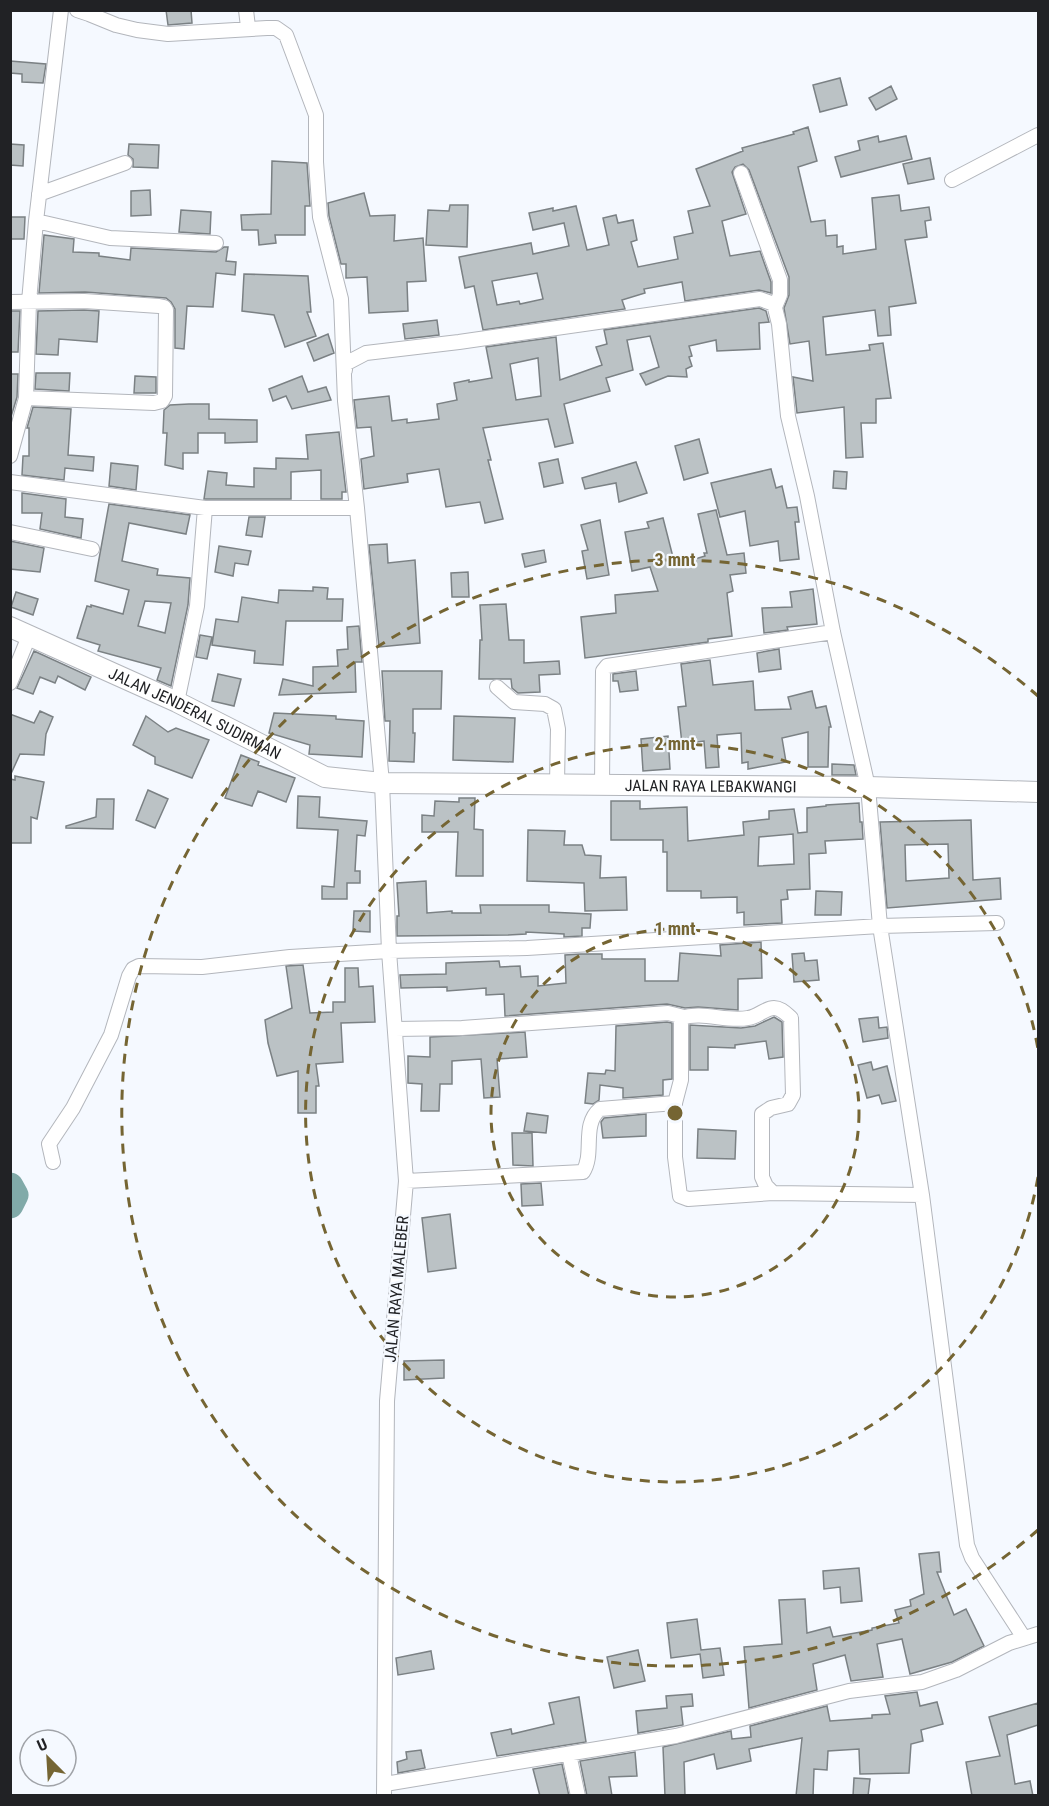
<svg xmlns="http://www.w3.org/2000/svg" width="1049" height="1806" font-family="'Roboto Condensed',sans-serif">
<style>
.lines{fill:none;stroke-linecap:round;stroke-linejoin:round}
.river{stroke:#81aaa9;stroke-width:27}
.building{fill:#bbc2c5;stroke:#7b8184;stroke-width:1.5;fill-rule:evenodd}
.street-casing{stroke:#b3b6bc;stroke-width:16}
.secondary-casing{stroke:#b3b6bc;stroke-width:22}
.street{stroke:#fff;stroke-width:14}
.secondary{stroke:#fff;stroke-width:20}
.ring{fill:none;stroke:#756533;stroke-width:3;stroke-dasharray:10 8}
.labels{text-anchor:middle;stroke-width:4.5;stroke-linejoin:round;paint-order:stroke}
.street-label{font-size:16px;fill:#212225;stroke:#f5f9ff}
.centre{fill:#756533;stroke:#f5f9ff;stroke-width:3}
.ring-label{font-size:18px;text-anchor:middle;font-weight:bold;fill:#756533;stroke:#f5f9ff;stroke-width:4.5;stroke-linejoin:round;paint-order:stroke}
</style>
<rect width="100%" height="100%" fill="#f5f9ff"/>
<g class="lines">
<path class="river" d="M10 1186 15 1195 10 1205"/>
</g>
<path class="building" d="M166 10H191L192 23 168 25Z
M10 61 46 64 43 83 22 82V74L10 73Z
M840 78 847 105 820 112 813 85Z
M891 86 897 99 876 110 869 98Z
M808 127 817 161 798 167 811 222 825 220 826 236 837 235V247L843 246V254L876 249 872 198 899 195 901 211 929 207 931 220 925 221 927 237 905 240 916 303 889 307 891 335 878 336 875 310 823 317 826 355 870 350 869 345 883 343 891 398 876 399V423H861L863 457 846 458 844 407 797 413 793 377 813 381 809 341 790 344 784 308 789 295V277L749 170 743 164 735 167 732 172 746 214 722 221 730 256 760 251 771 282V293L759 290 685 301 682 282 644 289 645 293 622 300 625 309 483 330 474 286 465 288 459 257 531 243 533 254 569 246 564 223 533 230 529 213 553 208V211L576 206 587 250 609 245 603 218 616 215 618 223 633 220 637 240 631 242 638 267 678 259 674 237 693 233 688 211 710 206 696 169 743 151 742 148 794 134 793 132ZM537 273 543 299 520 304 519 301 497 305 492 281Z
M878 136 879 142 906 136 912 159 841 177 835 157 860 150 858 141Z
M10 144 24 145 23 166 10 165Z
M129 144 159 145 158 168 133 167V159L128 155Z
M930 158 934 179 908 184 903 164Z
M272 161 307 163 310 206H305V235H275L276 243 259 245 258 230H242L241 215 271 214Z
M150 190 151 215 131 216V191Z
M364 193 370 216 395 215 394 241 423 238 426 281 407 282 408 311 369 313 367 277 346 278V264H341L329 216 328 203Z
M450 205H468L467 247 426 245 428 210 449 211Z
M181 210 211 212 210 234 179 232Z
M10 217H25L24 239H10Z
M44 235 74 239 73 252 99 253V256L130 260 131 248 216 252 224 247H228L226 261 236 262 235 275 216 273 213 307 187 306 184 349 175 348V309L171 302 166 298 85 292 39 293Z
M244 274 308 276 311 312H307L316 336 285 347 274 315 242 311Z
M759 308 766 311 769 322 759 323 760 349 717 351 716 340 689 346 692 356 689 357 692 366 686 369 687 377 668 376 646 385 640 374 659 367 650 336 627 340 633 370 606 378 610 391 564 404 573 443 555 447 548 419 483 428 491 460H488L503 519 485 523 480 502 446 507 439 469 407 474 408 482 364 489 361 459 374 456 371 427 357 428 354 400 389 396 392 421 407 419V423L439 419 437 404 457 400 454 383 469 380V382L492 378 486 347 556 337 560 380 602 365 596 347 607 344 604 330ZM538 358 541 396 516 400 510 364Z
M84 310 99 311 97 342 59 339 58 355 36 354 38 311Z
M10 311H20L18 352H10Z
M437 320 439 335 405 339 403 324Z
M328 334 334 353 314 361 307 343Z
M36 373H70L69 391 35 389Z
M10 374H18L17 397 10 420Z
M135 376 156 377V393H134Z
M302 376 308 392 326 387 331 400 292 409 286 396 273 401 269 389Z
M189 404H209V419L257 420V442L225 443V433H198V453H183V469L165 465 167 433H163L164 410 170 405Z
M33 407 71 409 68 455 94 457 93 471 65 468 64 480 22 475 23 456H29V428H27Z
M339 432 346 492H342V499H321V470L291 472V499H204L208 471 227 473 226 485 254 487V468L276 469V458L308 459 306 435Z
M699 439 708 473 684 480 675 446Z
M558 459 563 483 544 487 539 463Z
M636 462 647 493 619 502 616 483 585 489 582 478Z
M111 463 138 466 136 490 109 486Z
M771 469 776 488 782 486 787 508 797 507 799 522H795L799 559 780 561 778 541 750 546 745 511 720 517 711 483Z
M834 471 847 472 846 489 833 488Z
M22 493 66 499 65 517 83 519 81 538 40 529 42 513H22Z
M109 504 190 515 186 534 129 523 122 561 158 569 157 575 190 578 188 605 171 686 157 680 161 668 98 651 100 645 77 638 87 606 91 607V605L123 614 129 590 95 581ZM145 601 171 603 165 633 138 626Z
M716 510 727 555 744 553 746 573 730 575 733 591 727 593 732 636 708 639V642L585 658 581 617 616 613 615 595 658 591 650 567 632 571 625 532 649 528 647 522 663 518 675 565 705 556 704 553H707L698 514Z
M249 517H265L262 537 246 535Z
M600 520 609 575 587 579 582 551 588 550 581 525Z
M10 541 44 548 40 572 10 569Z
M387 544 388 563 415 560 420 643 379 647 369 545Z
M219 546 251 551 248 565 235 563 233 576 215 572Z
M544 550 546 562 525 567 522 554Z
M468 572 469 597H452L451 573Z
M313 587 328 588 327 599H343L342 621H286L283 665 254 663 255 651 212 645 216 619 238 622 242 597 278 603 279 590 313 591Z
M813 589 817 624 787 627 788 630 764 633 762 608 792 607 790 592Z
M16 592 38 599 33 615 11 607Z
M506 604 509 640H524V663L559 661 560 674 539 675 540 692 518 693 512 688 511 679H479L480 640H482L480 605Z
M359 626 362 662H355L356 692 279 695 283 679 313 686V667L338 666 337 650 348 649 347 627Z
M200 635 212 637 207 659 196 657Z
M779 649 781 669 759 672 757 653Z
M34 651 91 677 85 690 58 676 55 683 40 677 33 694 17 688Z
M710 660 713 685 753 681 755 710 791 709 788 697 812 691 816 708 826 706 831 727H829L828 767H808V732L782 738 786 762 748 769V762L742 763 741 733 717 735 719 767 706 768 704 741 682 744 678 707 686 706 681 664Z
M382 671H442L441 709H413V733H415L414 762 389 761 390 721H385Z
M636 671 638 690 620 692 618 681H613V674Z
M218 674 241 679 234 706 212 701Z
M40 711 53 717 46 734 44 755 20 754 10 776V714L34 723Z
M274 713 336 716V719L364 721 362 757 309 754 310 745 269 733Z
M146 716 168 732 176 728 209 740 192 778 155 764V757L133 745Z
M454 716 515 718 513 762 453 760Z
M668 736 670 769 643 771 641 739Z
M241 755 259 762 258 765 295 778 286 802 258 791 252 806 225 798Z
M832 764 854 765 856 775H832Z
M15 776 44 782 37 819 31 817V843H10V779L15 780Z
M148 790 168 799 155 828 136 820Z
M298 796 320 797 319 817 367 821 365 836 357 835 355 871H360V883H347V899H322V886L334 887 338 830 297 828Z
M459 798H475L474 829 483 830V876H456L458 832H422V815L434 816 435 801 459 802Z
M97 799H114L113 829 66 828V826L96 817Z
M611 801H640V809L687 807 688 841 744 835 743 822 769 819V811L794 809 798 833 807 832V808L826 806V805L859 803 860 822H862L863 839 825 841 826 853 809 854 810 889 787 890 788 899 781 900 782 923 744 925V912L737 913V897L701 898V891H667V852H663V840H611ZM793 834 794 864 758 866 759 837Z
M971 820 973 880 1000 878 1001 899 887 908 880 822ZM948 844 949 878 906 881 905 845Z
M528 830 565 831 564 845H582L585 855 601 856 600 878 626 877 627 910 585 911 584 883 527 881Z
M426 881 427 913 452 911V913H481L480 905H549V912L591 914 590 928H582V936L564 937V934L526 932V934L508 935 397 936V916H399L397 883Z
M816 891 842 892 841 915H815Z
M354 911H370V932L353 931Z
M761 942 762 978 738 979V1010L698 1007 685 1008 667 1004 505 1016 504 994 486 995V988L447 991V987L401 988 400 975 446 974V963L499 961 500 967 520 966 521 977 538 976V986L566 983 565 955 581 954H602V959H645V981H678L680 953 721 956 720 945Z
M804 953 805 961 817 960 819 980 794 982 792 954Z
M303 965 310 1013 333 1012V1002H345V968H358L359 987 373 986 375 1022 341 1023 343 1062 316 1064 319 1086H316V1113H298V1071L277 1076 268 1043 265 1020 292 1008 286 966Z
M774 1017 782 1022 783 1057 769 1059 766 1041 735 1045V1048L708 1047V1070H690V1025L741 1028 755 1026Z
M878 1017 879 1028 887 1027 888 1038 863 1042 859 1019Z
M667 1022 672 1023V1079L663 1080V1095L623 1098V1088L600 1085 599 1100 593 1104 585 1103 588 1073 605 1074 606 1070 615 1071 616 1026Z
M525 1032 527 1057 497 1059 500 1097 484 1098 481 1059 452 1061V1084H440L439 1111H421L422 1084 408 1083V1056L430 1057V1037Z
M871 1062 873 1070 887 1066 896 1101 882 1104 879 1095 867 1098 858 1065Z
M527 1113 548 1116 546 1133 524 1131Z
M646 1114V1136L603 1138 601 1122 604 1118Z
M698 1129 736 1131 735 1159 697 1158Z
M512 1133H532L533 1166 513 1165Z
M541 1183 543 1205 522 1206 521 1184Z
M450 1214 456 1268 428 1272 422 1218Z
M444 1360V1378L404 1380V1361Z
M939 1552 941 1572H937L954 1615 966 1609 984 1646 952 1662 910 1674 902 1639 877 1644 883 1677 851 1681 845 1655 813 1664 817 1690 749 1708 744 1647 782 1644 779 1600 805 1599 807 1633 830 1627 833 1637 872 1630V1628L899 1623 895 1610 911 1606 910 1600 924 1594 919 1554Z
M859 1568 862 1601 841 1603 840 1587 824 1589 823 1571Z
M697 1619 701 1650 720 1648 724 1675 703 1678 700 1654 671 1658 667 1623Z
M638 1650 645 1681 614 1688 607 1657Z
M431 1651 434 1669 398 1675 396 1658Z
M917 1692 920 1706 937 1702 943 1724 921 1730 923 1741 911 1744 909 1773 860 1774 859 1749 828 1751 827 1770 814 1769 813 1796H796L802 1738 749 1749 751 1761 717 1769 714 1754 684 1762 685 1796H665L663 1747 731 1731 732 1739 751 1737 750 1726 827 1706 830 1721 872 1718V1715L890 1714 885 1696Z
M692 1694 693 1706 681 1707 683 1725 638 1733 636 1711 667 1708 666 1696Z
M579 1697 586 1742 497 1756 491 1733 511 1729 512 1734 554 1724 549 1703Z
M1038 1703V1725L1007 1735 1015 1784 1030 1781 1033 1796H972L966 1762 1000 1756 989 1717Z
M421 1750 425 1768 398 1773 397 1762 407 1759 406 1752Z
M635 1752 637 1776 609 1777 612 1796H587L580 1761Z
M562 1764 569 1796H540L533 1769Z
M854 1778 870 1779 868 1796H853Z"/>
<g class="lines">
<g class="street-casing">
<path id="street" d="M77 10 89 14 116 25 137 30 168 34 267 28H276L286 35 316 115V162L320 217 341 299 345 401 357 508 382 783 389 951 406 1181 387 1401 384 1796
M246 10 248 27
M741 173 780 280V295L775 307
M952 180 1038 135
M39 194 125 163
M36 221 110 238 216 243
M10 302 84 301 159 306 164 307 166 310 165 396 162 401 154 403 26 398
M345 370V364L366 353 459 342 717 305 760 299 774 304 779 324 788 416 807 496 833 632 868 787 880 926 922 1195 967 1545 972 1558 1024 1638
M10 456 26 398 29 302 36 221 61 10
M10 482 205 508H357
M10 532 92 549
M10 683 29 636
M497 687 514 702 545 704 554 709 558 729 557 784
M177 702 197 606 205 508
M602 785 603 671 607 666 833 632
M395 1029 462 1028 668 1013 684 1017
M675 1103V1157L680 1196 688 1199 773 1193
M53 1162 49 1144 73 1108 111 1035 129 976 133 969 139 966 202 967 290 957 389 951 527 948 880 926 997 923
M406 1181 583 1172C595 1153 581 1125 600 1109L675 1103 681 1080V1018C703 1011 726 1022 748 1018 758 1017 765 1008 774 1008 781 1008 786 1014 791 1018L793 1095 788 1104 771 1108 762 1114V1177L766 1186 773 1193 922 1195
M569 1754 578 1796
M385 1784 676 1736 849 1691 922 1682 956 1670 1009 1643 1038 1634"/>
</g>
<g class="secondary-casing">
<g id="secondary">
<path id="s1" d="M10 627 177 702 325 777 382 783 868 787 1038 792"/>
</g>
</g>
<use href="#street" class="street"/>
<use href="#secondary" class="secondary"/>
</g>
<g class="ring">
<circle cx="675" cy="1113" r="184"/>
<path d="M1038 1177A369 369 0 1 1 1038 1049"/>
<path d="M1038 1530A553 553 0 1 1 1038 696"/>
</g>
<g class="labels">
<g class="street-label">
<text dy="6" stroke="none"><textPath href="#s1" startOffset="204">JALAN JENDERAL SUDIRMAN</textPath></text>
<text dy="6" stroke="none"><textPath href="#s1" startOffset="735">JALAN RAYA LEBAKWANGI</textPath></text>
<text transform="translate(396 1289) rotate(-85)" y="6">JALAN RAYA MALEBER</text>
</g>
</g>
<circle cx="675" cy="1113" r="9" class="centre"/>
<g class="ring-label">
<text x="675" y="566">3 mnt</text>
<text x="675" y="750">2 mnt</text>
<text x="675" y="935">1 mnt</text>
</g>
<rect width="1049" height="1806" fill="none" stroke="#212225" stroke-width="24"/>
<g transform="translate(48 1758) rotate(336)"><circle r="28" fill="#f5f9ff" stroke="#a0a3a8" stroke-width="1.5"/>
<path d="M0-4.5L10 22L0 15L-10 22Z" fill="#756533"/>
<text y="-9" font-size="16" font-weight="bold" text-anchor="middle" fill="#212225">U</text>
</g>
</svg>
